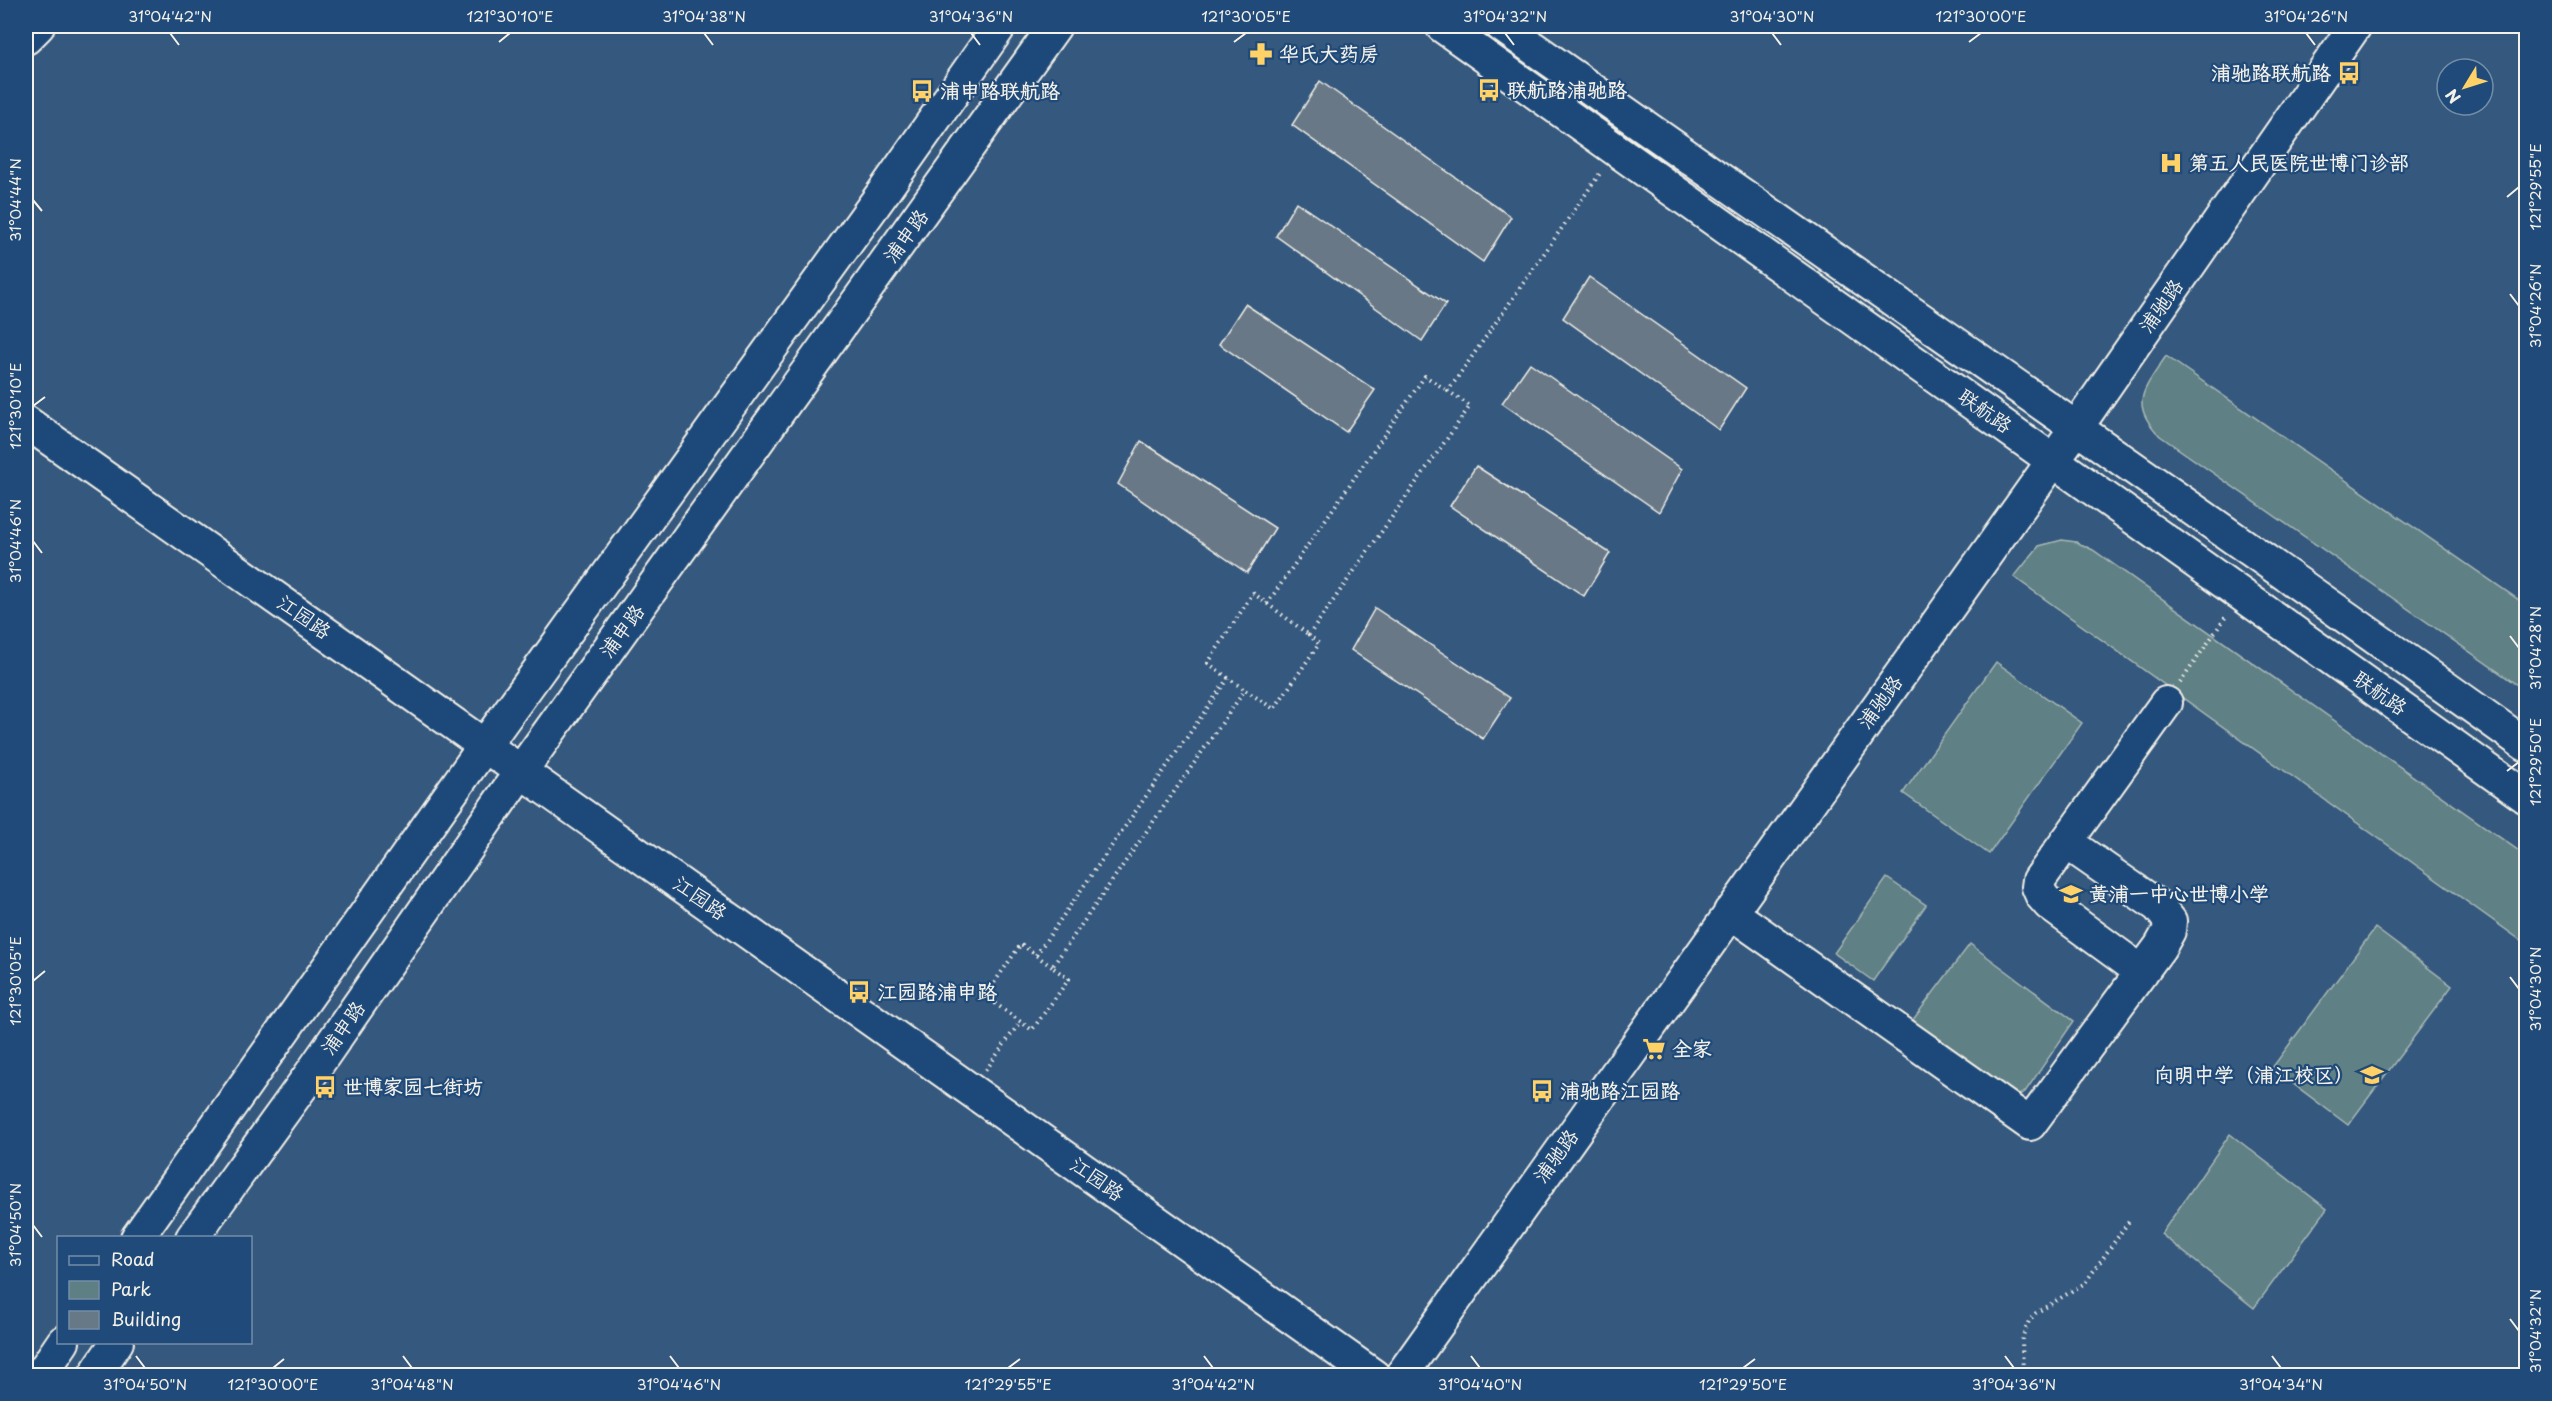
<svg xmlns="http://www.w3.org/2000/svg" width="2552" height="1401" font-family="'Playpen Sans','LXGW WenKai TC',sans-serif">
<style>
.green{fill:#5e8084;stroke:#a9b8b6;stroke-width:1.5}
.building{fill:#677887;stroke:#f4f1e8;stroke-width:1.5}
.lines{fill:none;stroke-linecap:round;stroke-linejoin:round}
.minor-casing{stroke:#f4f1e8;stroke-width:36}
.path{stroke:#f4f1e8;stroke-width:4;stroke-dasharray:1.5 4.5;stroke-linecap:butt}
.minor{stroke:#1f4a7a;stroke-width:32}
.ticks{fill:none;stroke:#f4f1e8;stroke-width:2}
.labels{text-anchor:middle;stroke-width:4.5;stroke-linejoin:round;paint-order:stroke}
.poi-label{font-size:20px;font-weight:bold;fill:#f4f1e8;stroke:#1f4a7a;text-anchor:start}
.street-label{font-size:20px;fill:#f4f1e8;stroke:#1f4a7a}
.neatline{fill:none;stroke:#f4f1e8;stroke-width:2}
.ticks-label{font-size:15px;text-anchor:middle;fill:#f4f1e8}
</style>
<rect width="100%" height="100%" fill="#35587e"/>
<filter id="ink" filterUnits="userSpaceOnUse"><feTurbulence type="fractalNoise" baseFrequency=".0167" numOctaves="2"/><feDisplacementMap in="SourceGraphic" scale="12" xChannelSelector="R" yChannelSelector="G"/><feConvolveMatrix kernelMatrix="1 2 1 2 8 2 1 2 1" color-interpolation-filters="sRGB"/></filter>
<g filter="url(#ink)">
<path class="green" d="M2166 356 2526 605V691L2160 436C2128 403 2144 390 2166 356Z
M2062 540 2076 542 2093 550 2526 856V944L2014 577 2039 546Z
M1996 662 2082 723 1989 854 1903 793Z
M1887 878 1926 905 1873 981 1834 953Z
M2375 928 2452 986 2348 1125 2272 1068Z
M1970 944 2074 1021 2025 1092 2019 1095 2010 1094 1909 1025Z
M2230 1134 2327 1209 2254 1308 2161 1234Z"/>
<path class="building" d="M1320 81 1511 217 1483 262 1292 125Z
M1296 202 1446 304 1422 341 1276 236Z
M1589 277 1746 388 1719 430 1563 318Z
M1245 304 1375 390 1346 432 1219 344Z
M1530 363 1682 469 1659 512 1502 403Z
M1141 441 1275 528 1247 573 1118 484Z
M1476 466 1610 553 1584 596 1450 506Z
M1375 608 1510 698 1483 739 1351 650Z"/>
<g class="lines">
<g class="minor-casing">
<path id="minor" d="M1442 26 2526 797
M1502 26C1843 267 2187 502 2526 745
M26 38 38 26
M26 422 375 668 1374 1376
M1730 912 2030 1124 2160 947 2169 931 2170 921 2158 906 2066 842
M2142 972 2049 904 2042 896 2038 887 2039 880 2166 703
M137 1238 485 745 882 194 1000 26
M192 1238 310 1075 521 771 1055 26
M40 1376 63 1342
M94 1376 117 1342
M1401 1376 2077 427 2355 26"/>
</g>
<path class="path" d="M1267 604 1425 376 1448 391
M1228 678 1208 663 1253 593 1309 635
M2180 683 2227 615
M1036 955 1228 678 1245 690
M1052 967 1021 944 985 996 1032 1030 1069 979 1052 967 1245 690 1274 709 1319 644 1309 635 1470 406 1448 391 1601 172
M986 1070 1020 1022
M2023 1376 2022 1338 2029 1321 2036 1313 2085 1283 2130 1220"/>
<use href="#minor" class="minor"/>
</g>
</g>
<path class="ticks" d="M170 33 179 45M704 33 713 45M971 33 980 45M1505 33 1514 45M1772 33 1781 45M2306 33 2315 45M499 42 510 33M1234 42 1246 33M1969 42 1981 33M2507 197 2519 187M33 200 42 211M2510 294 2519 306M33 406 45 397M33 541 42 553M2510 636 2519 648M2507 771 2519 762M2510 977 2519 989M33 981 45 971M33 1225 42 1237M2510 1319 2519 1331M136 1356 145 1368M403 1356 412 1368M670 1356 679 1368M1204 1356 1213 1368M1471 1356 1480 1368M2005 1356 2014 1368M2272 1356 2281 1368M273 1368 284 1359M1008 1368 1020 1359M1743 1368 1755 1359"/>
<defs>
<g id="pharmacy-bare" transform="scale(1.8)"><path d="M-2-6h4v4h4v4h-4v4h-4v-4h-4v-4h4Z" fill="#ffd166" stroke="#1f4a7a" stroke-width="2.5" paint-order="stroke"/></g>
<g id="bus-bare" transform="scale(1.8)"><path d="M-5-6H5V4H4V6H2V4H-2V6H-4V4H-5ZM-3.5-4V0h7V-4ZM-3.5 1.2v1.5H-2V1.2ZM2 1.2v1.5H3.5V1.2Z" fill="#ffd166" stroke="#1f4a7a" stroke-width="2.5" paint-order="stroke"/></g>
<g id="hospital-bare" transform="scale(1.8)"><path d="M-5-5h3v3.5h4V-5h3V5h-3V1.5h-4V5h-3Z" fill="#ffd166" stroke="#1f4a7a" stroke-width="2.5" paint-order="stroke"/></g>
<g id="school-bare" transform="scale(1.8)"><path d="M0-5L7-2L0 1L-7-2ZM-4 1L0 2.5L4 1V4Q0 6-4 4Z" fill="#ffd166" stroke="#1f4a7a" stroke-width="2.5" paint-order="stroke"/></g>
<g id="supermarket-bare" transform="scale(1.8)"><path d="M-6-5.5h2.5l.6 2H6L4.5 2H-2.5L-4.4-4H-6ZM-1.5 3.2a1.3 1.3 0 1 0 .1 0ZM3 3.2a1.3 1.3 0 1 0 .1 0Z" fill="#ffd166" stroke="#1f4a7a" stroke-width="2.5" paint-order="stroke"/></g>
</defs>
<g fill-rule="evenodd">
<use href="#pharmacy-bare" x="1261" y="54"/>
<use href="#bus-bare" x="2349" y="73"/>
<use href="#bus-bare" x="1489" y="90"/>
<use href="#bus-bare" x="922" y="91"/>
<use href="#hospital-bare" x="2171" y="163"/>
<use href="#school-bare" x="2071" y="894"/>
<use href="#bus-bare" x="859" y="992"/>
<use href="#supermarket-bare" x="1654" y="1049"/>
<use href="#school-bare" x="2372" y="1075"/>
<use href="#bus-bare" x="325" y="1087"/>
<use href="#bus-bare" x="1542" y="1091"/>
</g>
<g class="labels">
<g class="poi-label">
<text x="1279" y="61">华氏大药房</text>
<text x="2331" y="80" text-anchor="end">浦驰路联航路</text>
<text x="1507" y="97">联航路浦驰路</text>
<text x="940" y="98">浦申路联航路</text>
<text x="2189" y="170">第五人民医院世博门诊部</text>
<text x="2089" y="901">黄浦一中心世博小学</text>
<text x="877" y="999">江园路浦申路</text>
<text x="1672" y="1056">全家</text>
<text x="2354" y="1082" text-anchor="end">向明中学（浦江校区）</text>
<text x="343" y="1094">世博家园七街坊</text>
<text x="1560" y="1098">浦驰路江园路</text>
</g>
<g class="street-label">
<text transform="translate(906 236) rotate(-54)" y="7">浦申路</text>
<text transform="translate(2161 306) rotate(-55)" y="7">浦驰路</text>
<text transform="translate(1985 411) rotate(35)" y="7">联航路</text>
<text transform="translate(304 617) rotate(35)" y="7">江园路</text>
<text transform="translate(622 631) rotate(-54)" y="7">浦申路</text>
<text transform="translate(2380 693) rotate(35)" y="7">联航路</text>
<text transform="translate(1880 702) rotate(-54)" y="7">浦驰路</text>
<text transform="translate(700 898) rotate(35)" y="7">江园路</text>
<text transform="translate(343 1028) rotate(-55)" y="7">浦申路</text>
<text transform="translate(1556 1156) rotate(-54)" y="7">浦驰路</text>
<text transform="translate(1097 1179) rotate(35)" y="7">江园路</text>
</g>
</g>
<rect width="2552" height="1401" fill="none" stroke="#1f4a7a" stroke-width="66"/>
<rect x="57" y="1236" width="195" height="108" fill="#1f4a7a" stroke="#748da6" stroke-width="1.5"/>
<rect x="69" y="1256" width="30" height="9" fill="#1f4a7a" stroke="#748da6" stroke-width="1.5"/>
<text x="111" y="1266" font-size="18" fill="#f4f1e8">Road</text>
<rect x="69" y="1281" width="30" height="18" fill="#5e8084" stroke="#748da6" stroke-width="1.5"/>
<text x="111" y="1296" font-size="18" fill="#f4f1e8">Park</text>
<rect x="69" y="1311" width="30" height="18" fill="#677887" stroke="#748da6" stroke-width="1.5"/>
<text x="111" y="1326" font-size="18" fill="#f4f1e8">Building</text>
<g transform="translate(2465 87) rotate(232)"><circle r="28" fill="#1f4a7a" stroke="#748da6" stroke-width="1.5"/>
<path d="M0-4.5L10 22L0 15L-10 22Z" fill="#ffd166"/>
<text y="-9" font-size="16" font-weight="bold" text-anchor="middle" fill="#f4f1e8">N</text>
</g>
<rect x="33" y="33" width="2486" height="1335" class="neatline"/>
<g class="ticks-label">
<text x="170" y="22">31°04'42"N</text>
<text x="510" y="22">121°30'10"E</text>
<text x="704" y="22">31°04'38"N</text>
<text x="971" y="22">31°04'36"N</text>
<text x="1246" y="22">121°30'05"E</text>
<text x="1505" y="22">31°04'32"N</text>
<text x="1772" y="22">31°04'30"N</text>
<text x="1981" y="22">121°30'00"E</text>
<text x="2306" y="22">31°04'26"N</text>
<text transform="translate(2536 187) rotate(-90)" y="5">121°29'55"E</text>
<text transform="translate(16 200) rotate(-90)" y="5">31°04'44"N</text>
<text transform="translate(2536 306) rotate(-90)" y="5">31°04'26"N</text>
<text transform="translate(16 406) rotate(-90)" y="5">121°30'10"E</text>
<text transform="translate(16 541) rotate(-90)" y="5">31°04'46"N</text>
<text transform="translate(2536 648) rotate(-90)" y="5">31°04'28"N</text>
<text transform="translate(2536 762) rotate(-90)" y="5">121°29'50"E</text>
<text transform="translate(16 981) rotate(-90)" y="5">121°30'05"E</text>
<text transform="translate(2536 989) rotate(-90)" y="5">31°04'30"N</text>
<text transform="translate(16 1225) rotate(-90)" y="5">31°04'50"N</text>
<text transform="translate(2536 1331) rotate(-90)" y="5">31°04'32"N</text>
<text x="145" y="1390">31°04'50"N</text>
<text x="273" y="1390">121°30'00"E</text>
<text x="412" y="1390">31°04'48"N</text>
<text x="679" y="1390">31°04'46"N</text>
<text x="1008" y="1390">121°29'55"E</text>
<text x="1213" y="1390">31°04'42"N</text>
<text x="1480" y="1390">31°04'40"N</text>
<text x="1743" y="1390">121°29'50"E</text>
<text x="2014" y="1390">31°04'36"N</text>
<text x="2281" y="1390">31°04'34"N</text>
</g>
</svg>
